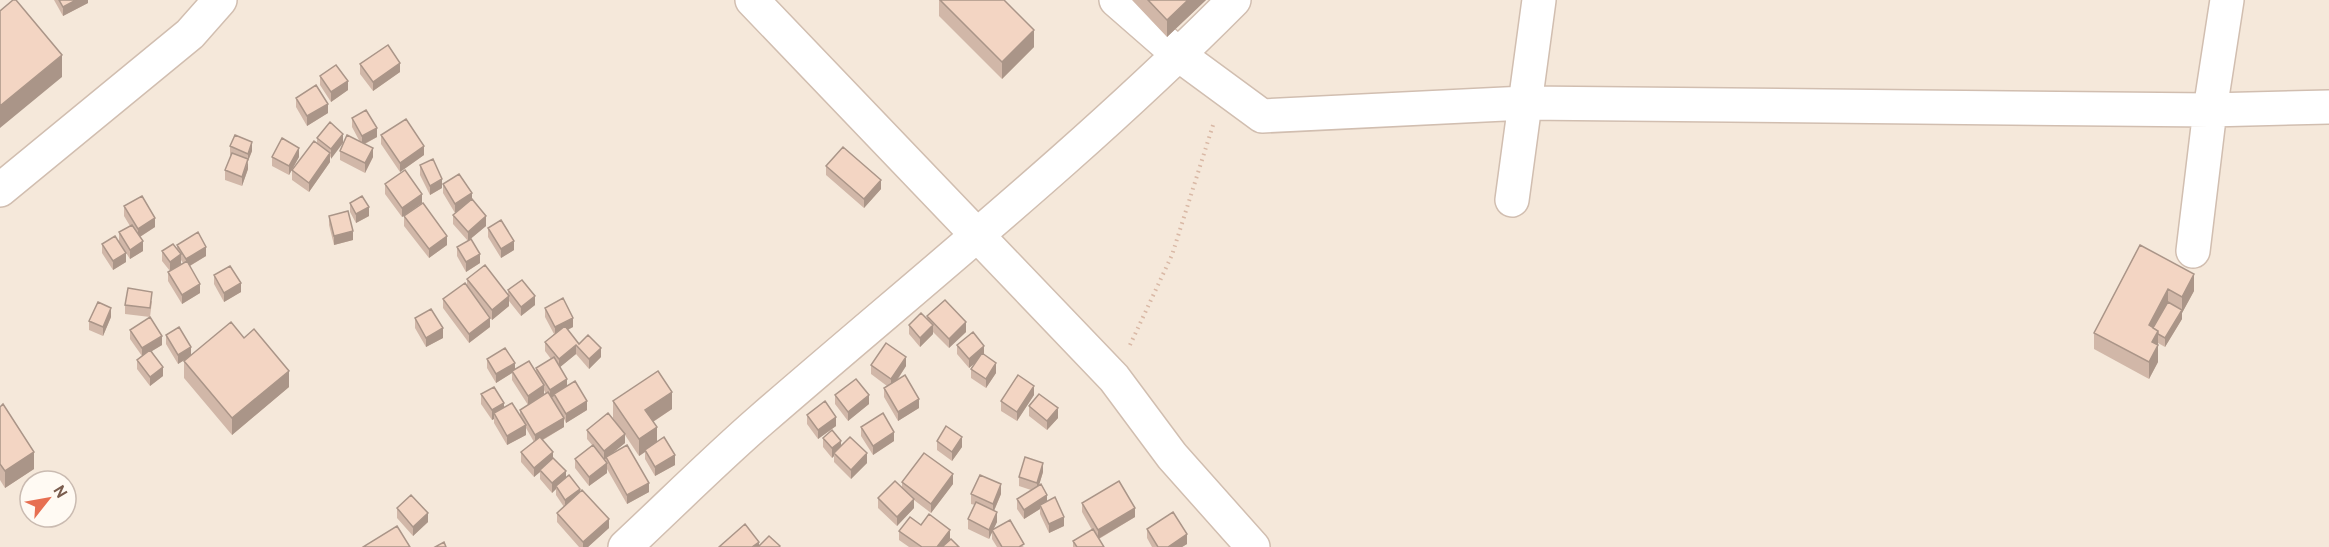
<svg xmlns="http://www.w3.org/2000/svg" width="2329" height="547" font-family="Overpass,sans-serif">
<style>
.residential{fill:#f5e8da;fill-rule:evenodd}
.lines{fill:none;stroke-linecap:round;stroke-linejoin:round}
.street-casing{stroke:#d1beb0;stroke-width:36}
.path{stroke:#d9b8a5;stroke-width:4;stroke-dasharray:1.5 4.5;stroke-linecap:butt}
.street{stroke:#fff;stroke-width:33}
.wall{fill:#d1b7a8}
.shaded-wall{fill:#aa9588}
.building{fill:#f3d5c3;stroke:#aa9588;stroke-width:1.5}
</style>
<rect width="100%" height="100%" fill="#fdf6ec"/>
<path class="residential" d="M0 0H2329V547H0ZM30 481H66V517H30Z"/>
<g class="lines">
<g class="street-casing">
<path id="street" d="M752 0 1114 378 1172 456 1253 547
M1116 0 1179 55 1262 116 1525 103 2210 110 2329 107
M0 190 190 34 220 0
M1512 200 1539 0
M2193 251 2210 110 2227 0
M625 547C670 505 715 460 761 420 920 282 1085 150 1234 0"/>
</g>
<path class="path" d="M1130 345 1172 255 1214 122"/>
<use href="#street" class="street"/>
</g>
<path class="wall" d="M54 0H88V3L63 16Z
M939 0H1004L1034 47 1002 79 939 16Z
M1132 0H1206L1167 37Z
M360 64 400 72 373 91 360 74Z
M320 76 348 90 331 102 320 85Z
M296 98 328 113 307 126 296 107Z
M352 118 377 137 365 144 373 157 365 173 340 160V151L360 142 352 127Z
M343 134 330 158V162L309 192 292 180V170L317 144V138Z
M381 135 424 155 400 172 381 144Z
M230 146 252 151 248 161V169L242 186 225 180V170L231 156 230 155Z
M272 157H299L289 175 272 166Z
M420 165 442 188 430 195 420 175Z
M826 166 881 189 864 208 826 175Z
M385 184 422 203 402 217 385 194Z
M443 184 472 200 486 226 469 240 480 263 466 272 457 256V247L468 241 453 224V215L455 213 443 193Z
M350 203 369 216 356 223 350 212Z
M124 206 155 227 140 237 143 251 130 259 119 242V232L130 226 124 216Z
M329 216 353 240 334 245 329 225Z
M404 216 447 245 429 258 404 226Z
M488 228 514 250 501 258 488 237Z
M102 244 126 262 113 270 102 253Z
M177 245 206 256 190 266 200 293 182 304 168 281V272L183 263 181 260V264L170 271 162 261V251L177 250Z
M2140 245 2194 291 2182 313V319L2165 347 2158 343V362L2149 379 2094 349V333Z
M214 275 241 292 224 302 214 284Z
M467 279 508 295V290L535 305 521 316 509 301V306L492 320 485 310 490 327 469 343 443 308V299L467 286Z
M152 301 150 317 162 345 152 351 163 376 150 386 137 369V360L142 356 130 339V330L150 317 125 314V305Z
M545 308 573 327 568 330 579 344 601 357 589 369 576 354 560 367 567 385 587 410 566 423 564 419V427L543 440 553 459 566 478 580 492 609 528 588 547H579L557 522V513L564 507 556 495V489L552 493 540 479V472L534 477 521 462V452L534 442 526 428V435L507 445 494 423V419L492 420 481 404V394L520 417V410L546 394 544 390V394L528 405 512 380V373L496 383 487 368V359L515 369 536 372V368L551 359 545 351V342L554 334 545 317Z
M927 316 966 332 949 348 933 332V334L920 347 909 334V325L927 319Z
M111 317 103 336 89 330V321Z
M415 318 443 338 426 347 415 328Z
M166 335 191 355 244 338 289 387 232 435 184 378V361L189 357 178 364 166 344Z
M957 345 984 355 996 373 986 388 971 378V369L976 362 969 368 957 354Z
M871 365 906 366 898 379 919 408 898 421 884 397V388L887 386 871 374Z
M835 395 869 404 848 421 835 404Z
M1034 395 1017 421 1001 411V401Z
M613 401 672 409 653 422 657 442 675 465 655 476 645 459V452L639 456 625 435V443L611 454 649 492 627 504 607 469V473L589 486 575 468V459L592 445 587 439V430L619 427 613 418Z
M1029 406 1058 418 1047 430 1029 416Z
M0 407 34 469 5 488 0 480Z
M807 415 836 426 818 439 807 424Z
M861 427 894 441 873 455 861 436Z
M823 438 841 446 867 463 851 479 834 462V456L832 458 823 447Z
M937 441 962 447 952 461 937 450Z
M1043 472 1039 485 1047 501 1064 526 1049 533 1040 514V509L1024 519 1017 509V499L1031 490 1019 486V477Z
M902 482 953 484 931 513 914 500V508L897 526 878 508V498L902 488Z
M971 494H1001L994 511 997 522 993 529 1024 547H997L992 539V532L989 539 968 529V519L975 505 971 504Z
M1082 503 1135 517 1099 539 1104 547H1073V541L1092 530 1082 512Z
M397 508 428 522 413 536 397 518Z
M921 525 950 539 948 542 959 547H909L899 540V531Z
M1147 529 1187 544 1182 547H1152L1147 538Z"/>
<path class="shaded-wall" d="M76 0H88V3L63 16V7Z
M1188 0H1206L1167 37V20Z
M1034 30V47L1002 79V62Z
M62 55V77L0 128V106Z
M400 63V72L373 91V82Z
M348 81V90L331 102V92Z
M328 104V113L307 126V116Z
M377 128V137L362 145V136Z
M343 134V143L331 159V149Z
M252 142V151L248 161V169L242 186V177L248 162V154Z
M424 146V155L400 172V163Z
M299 148V157L289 175V166Z
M373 148V157L365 173V163Z
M330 153V162L309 192V183Z
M442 179V188L430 195V186Z
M881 180V189L864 208V199Z
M472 193V202L455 213V204Z
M422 194V203L402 217V208Z
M369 207V216L356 223V214Z
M486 216V226L468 241V232Z
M155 218V227L138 238V229Z
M353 231V240L334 245V236Z
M447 236V245L429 258V249Z
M143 241V251L130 259V250Z
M514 241V250L501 258V249Z
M206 247V256L186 268V259Z
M126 253V262L113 270V261Z
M181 254V264L170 271V262Z
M480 254V263L466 272V262Z
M2194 274V291L2182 313V297Z
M241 283V292L224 302V293Z
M200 284V293L182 304V295Z
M2168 289V305L2154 332 2149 325Z
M509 296V306L492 320V310Z
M535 296V305L521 316V307Z
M111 308V317L103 336V327Z
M2182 310V319L2165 347V338Z
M490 318V327L469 343V334Z
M573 318V327L555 336V327Z
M966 322V332L949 348V339Z
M933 325V334L920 347V338Z
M443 328V338L426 347V338Z
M2158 331V362L2149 379V362L2152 342Z
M162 336V345L142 357V348Z
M576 345V354L559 368V359Z
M984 346V356L969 368V359Z
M191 347V356L178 364V355Z
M601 348V357L589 369V359Z
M906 357V366L891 389V379Z
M515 363V372L512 371V373L496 383V374Z
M996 363V373L986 388V379Z
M163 367V376L150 386V377Z
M289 371V387L232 435V418Z
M567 379V388L554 394V396L550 399V390Z
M544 385V394L528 405V396Z
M1034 386V395L1017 421V412Z
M672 392V409L645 427V410Z
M869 395V404L848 421V412Z
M919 399V408L898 421V412Z
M587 401V410L566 423V414Z
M504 403V412L494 413V419L492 420V410Z
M1058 408V418L1047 430V421Z
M836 417V426L818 439V430Z
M564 418V427L535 444V435Z
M526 425V435L507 445V436Z
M657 427V444L645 450V452L639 456V439Z
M894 432V441L873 455V446Z
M625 434V443L604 460V451Z
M962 437V447L952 461V452Z
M841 441V450L834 453V456L832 458V448Z
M34 452V469L5 488V471Z
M553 452V461L540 470V472L534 477V468Z
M867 453V463L851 479V470Z
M675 455V465L655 476V467Z
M607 463V473L589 486V477Z
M1043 463V472L1037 492V483Z
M566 471V481L556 486V489L552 493V483Z
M953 474V484L931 513V504Z
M649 483V492L627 504V495Z
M1001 484V494L993 513V504Z
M580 489V499L565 509V500Z
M1047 495V504L1040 505V509L1024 519V510Z
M914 499V508L897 526V517Z
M1135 508V517L1098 539V530Z
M997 512V522L989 539V530Z
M428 513V522L413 536V527Z
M1064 517V526L1049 533V524Z
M609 519V528L588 547H583V542Z
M950 530V539L944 547H937Z
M1187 534V544L1182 547H1168Z
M759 542V547H752Z"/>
<path class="building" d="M13 0H16L62 55 0 106V11Z
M59 0H76L63 7Z
M940 0H1004L1034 30 1002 62Z
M1148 0H1188L1167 20Z
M388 45 400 63 373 82 360 64Z
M336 65 348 81 331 92 320 76Z
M316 85 328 104 307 116 296 98Z
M366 110 377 128 362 136 352 118Z
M406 119 424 146 400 163 381 135Z
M330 122 343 134 331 149 317 138Z
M235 135 252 142 248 154 230 146Z
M347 135 373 148 365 163 340 151Z
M282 138 299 148 289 166 272 157Z
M314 141 330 153 309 183 292 170Z
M843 147 881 180 864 199 826 166Z
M232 153 248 159 242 177 225 170Z
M433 159 442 179 430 186 420 165Z
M405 170 422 194 402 208 385 184Z
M459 174 472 193 455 204 443 184Z
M142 196 155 218 138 229 124 206Z
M362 196 369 207 356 214 350 203Z
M472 199 486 216 468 232 453 215Z
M423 203 447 236 429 249 404 216Z
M348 211 353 231 334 236 329 216Z
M501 220 514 241 501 249 488 228Z
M132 225 143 241 130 250 119 232Z
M198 232 206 247 186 259 177 245Z
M115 236 126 253 113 261 102 244Z
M471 239 480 254 466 262 457 247Z
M173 244 181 254 170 262 162 251Z
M2140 245 2194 274 2182 297 2168 289 2149 325 2158 331 2152 342 2158 345 2149 362 2094 333Z
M187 261 200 284 182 295 168 272Z
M485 265 509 296 492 310 467 279Z
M230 266 241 283 224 293 214 275Z
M522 280 535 296 521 307 508 290Z
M465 283 490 318 469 334 443 299Z
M128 288 152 292 150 308 125 305Z
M563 298 573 318 555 327 545 308Z
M945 300 966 322 949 339 927 316Z
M98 302 111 308 103 327 89 321Z
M2168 302 2182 310 2165 338 2158 334V331L2153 328Z
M431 309 443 328 426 338 415 318Z
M921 313 933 325 920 338 909 325Z
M150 317 162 336 142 348 130 330Z
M231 322 244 338 254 329 289 371 232 418 184 361Z
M565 326 579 344 588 335 601 348 589 359 576 345 559 359 545 342Z
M179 327 191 347 178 355 166 335Z
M973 332 984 346 969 359 957 345Z
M886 343 906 357 891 379 871 365Z
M505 348 515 363 496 374 487 359Z
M150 350 163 367 150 377 137 360Z
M982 353 996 363 986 379 971 369Z
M554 357 567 379 550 390 536 368Z
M529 361 544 385 528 396 512 371Z
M658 371 672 392 645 410 657 427 639 439 613 401Z
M905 375 919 399 898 412 884 388Z
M1018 375 1034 386 1017 412 1001 401Z
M856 379 869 395 848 412 835 395Z
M575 381 587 401 566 414 554 394Z
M494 387 504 403 492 410 481 394Z
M548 392 564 418 535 435 520 410Z
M1039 394 1058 408 1047 421 1029 406Z
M825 401 836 417 818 430 807 415Z
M512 403 526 425 507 436 494 413Z
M3 404 34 452 5 471 0 464V407Z
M608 413 625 434 604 451 587 430Z
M883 413 894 432 873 446 861 427Z
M946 426 962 437 952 452 937 441Z
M832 430 841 441 832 448 823 438Z
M540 437 553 452 534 468 521 452Z
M664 437 675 455 655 467 645 450Z
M850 437 867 453 851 470 834 453Z
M593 445 607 463 589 477 575 459Z
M627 445 649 483 627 495 606 457Z
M924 453 953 474 931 504 902 482Z
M1025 457 1043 463 1037 483 1019 477Z
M553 458 566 471 552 483 540 470Z
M569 475 580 489 565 500 556 486Z
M980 475 1001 484 993 504 971 494Z
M895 481 914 499 897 517 878 498Z
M1119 481 1135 508 1098 530 1082 503Z
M1041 484 1047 495 1024 510 1017 499Z
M582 490 609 519 583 542 557 513Z
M411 495 428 513 413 527 397 508Z
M1055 497 1064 517 1049 524 1040 505Z
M976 502 997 512 989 530 968 519Z
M1173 512 1187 534 1168 547H1158L1147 529Z
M929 514 950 530 937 547H922L899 531 910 517 921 525Z
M1010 520 1024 544 1019 547H1002L992 530Z
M745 524 759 542 752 547H719Z
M397 526 410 547H363Z
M1093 529 1104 547H1077L1073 541Z
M769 536 780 546 779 547H758Z
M951 539 959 547H942Z
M444 542 446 547H435Z"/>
<g transform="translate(48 499) rotate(59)"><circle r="28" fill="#fffaf3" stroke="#cabbb1" stroke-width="1.5"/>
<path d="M0-4.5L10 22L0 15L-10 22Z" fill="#e76f51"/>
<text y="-9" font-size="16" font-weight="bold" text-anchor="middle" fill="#7a5c4d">N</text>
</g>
</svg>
